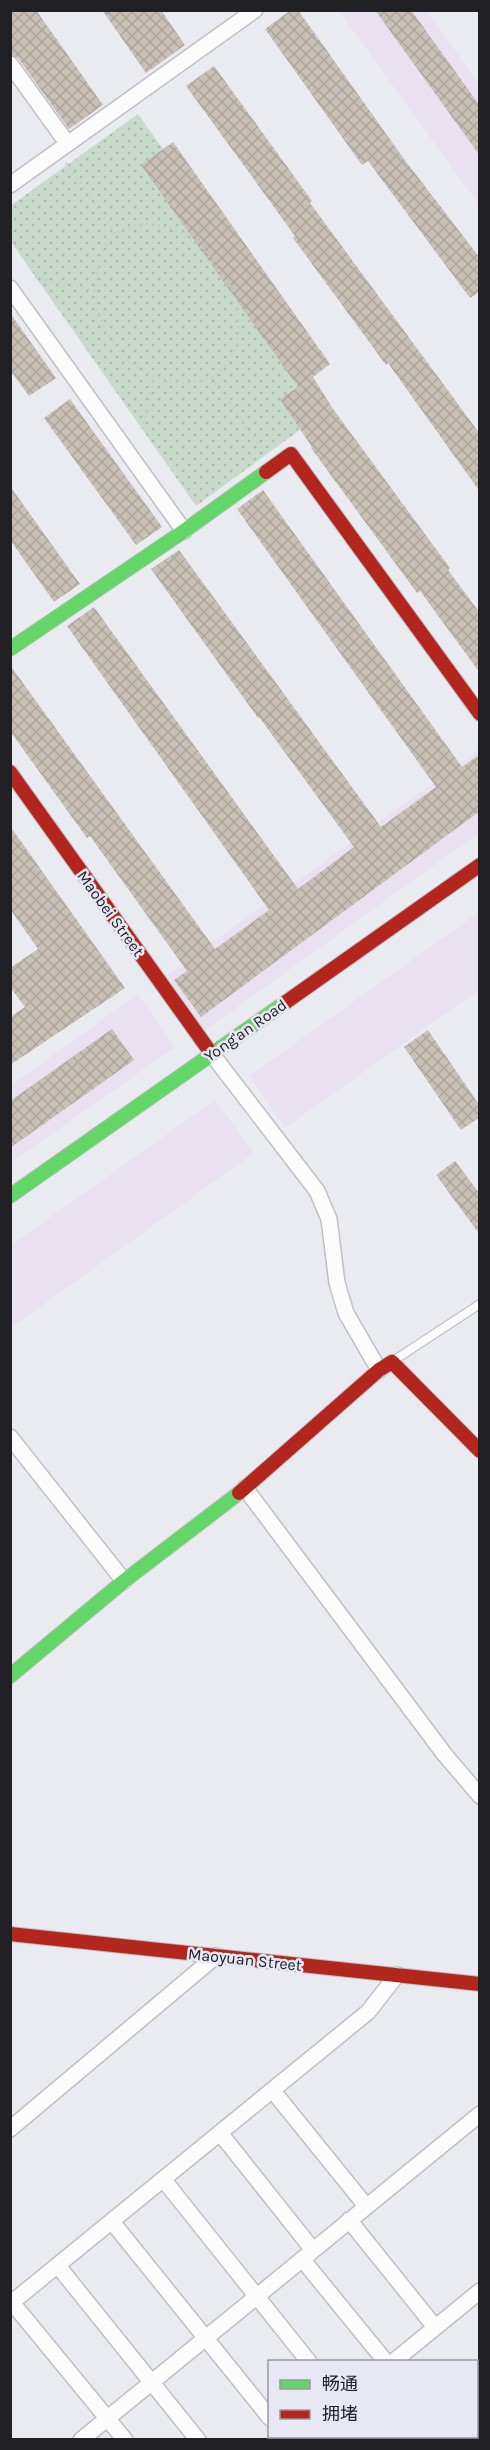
<svg xmlns="http://www.w3.org/2000/svg" width="490" height="2450" font-family="Karla,'Noto Sans SC',sans-serif">
<style>
.commercial{fill:#e9e1ef}
.park{fill:url(#park-dots)}
.building{fill:url(#building-cross-hatch)}
.lines{fill:none;stroke-linecap:round;stroke-linejoin:round}
.lane-casing{stroke:#bfbfc3;stroke-width:10}
.street-casing{stroke:#bfbfc3;stroke-width:18}
.fast-casing{stroke:#bfbfc3;stroke-width:16}
.jam-casing{stroke:#bfbfc3;stroke-width:16}
.path{stroke:#cacacd;stroke-width:3;stroke-dasharray:1.5 4.5;stroke-linecap:butt}
.lane{stroke:#fcfcfd;stroke-width:8}
.street{stroke:#fcfcfd;stroke-width:15}
.fast{stroke:#63d668;stroke-width:14}
.jam{stroke:#b3261e;stroke-width:14}
.labels{text-anchor:middle;stroke-width:5;stroke-linejoin:round;paint-order:stroke}
.street-label{font-size:16px;fill:#212125;stroke:#e7e8f4}
</style>
<defs>
<pattern id="park-dots" width="8" height="8" patternUnits="userSpaceOnUse" patternTransform="scale(1.5)"><rect width="8" height="8" fill="#c7dacc"/><path d="M2 2h.1M6 6h.1" fill="none" stroke="#abbbaf" stroke-width="1.8" stroke-linecap="round"/></pattern>
<pattern id="building-cross-hatch" width="8" height="8" patternUnits="userSpaceOnUse" patternTransform="scale(1.5)"><rect width="8" height="8" fill="#c8c0b7"/><path d="M0 0l8 8M0 8l8-8" fill="none" stroke="#aca59d"/></pattern>
</defs>
<rect width="100%" height="100%" fill="#eaebf1"/>
<path class="commercial" d="M339 11H427L479 84V205Z
M479 750V833L203 1032 164 977Z
M479 912V990L285 1128 249 1076Z
M138 994 175 1047 11 1163 10 1086Z
M215 1100 254 1153 11 1328V1245Z"/>
<path class="park" d="M138 114 319 368 302 381 323 413 196 506 11 242 10 206Z"/>
<path class="building" d="M10 10H36L103 105 69 129 18 58 10 54Z
M102 10H161L185 45 146 73Z
M291 10H298L404 159 480 258V291L470 298 368 161 362 165 265 29Z
M375 10H411L480 106V156Z
M214 66 312 201 310 203 480 434V492L388 363 386 365 293 238 295 236 186 86Z
M173 142 330 364 313 377 333 409 450 568 448 570 480 613V673L420 591 417 593 311 448 312 447 280 399 298 387 141 165Z
M10 313 56 378 29 396 10 370Z
M70 399 162 527 136 545 44 418Z
M10 486 80 584 54 602 10 540Z
M263 490 462 767 480 754V811L201 1017 174 980 187 971 90 836 87 838 10 731V665L215 949 269 910 67 626 94 607 298 889 354 847 259 717 258 718 151 569 179 550 381 827 436 787 237 509Z
M10 826 125 988 10 1065V1017L25 1007 10 987V968L38 949 10 909Z
M112 1029 134 1060 10 1148V1101Z
M428 1030 480 1106V1117L461 1130 404 1047Z
M455 1161 480 1194V1235L436 1175Z"/>
<g class="lines">
<g class="lane-casing">
<path id="lane" d="M393 1361 480 1304"/>
</g>
<g class="street-casing">
<path id="street" d="M10 64 67 143
M10 185 255 10
M10 288 184 531
M211 1053 317 1191 329 1219 337 1283 346 1313 379 1370
M10 1437 124 1581
M245 1488 445 1755 480 1796
M273 2091 366 2206
M10 2129 216 1956
M220 2133 313 2250
M163 2179 309 2362
M349 2220 435 2327
M113 2223 270 2418
M302 2259 386 2362
M58 2266 198 2440
M10 2300 125 2440
M10 2304 368 2012 397 1975
M393 2362 480 2291
M285 2436 287 2440
M369 2436 371 2440
M447 2436 449 2440
M81 2440 480 2114
M298 2440 302 2436"/>
</g>
<g class="fast-casing">
<path id="fast" d="M10 649 184 531 266 472
M10 1196 286 1002
M10 1676 124 1581 239 1493"/>
</g>
<g class="jam-casing">
<path id="jam" d="M266 472 291 454 480 714
M10 772 211 1053
M286 1002 480 865
M239 1493 379 1370 392 1362 480 1451
M10 1934 480 1984"/>
</g>
<path class="path" d="M66 163 115 233
M146 224C162 226 176 228 189 238 206 252 223 272 232 291 245 321 240 370 204 380 159 392 115 359 100 318 93 302 96 281 99 264 102 254 107 239 116 233 125 227 136 225 146 224Z
M35 277 96 291
M212 378 264 452
M142 429 155 376"/>
<use href="#lane" class="lane"/>
<use href="#street" class="street"/>
<use href="#fast" class="fast"/>
<use href="#jam" class="jam"/>
</g>
<g class="labels">
<g class="street-label">
<text transform="translate(111 913) rotate(54)" y="6">Maobei Street</text>
<text transform="translate(245 1030) rotate(-35)" y="6">Yong'an Road</text>
<text transform="translate(245 1959) rotate(6)" y="6">Maoyuan Street</text>
</g>
</g>
<rect width="490" height="2450" fill="none" stroke="#212125" stroke-width="24"/>
<rect x="268" y="2360" width="210" height="78" fill="#e7e8f4" stroke="#9898a1" stroke-width="1.5"/>
<rect x="280" y="2380" width="30" height="9" fill="#63d668" stroke="#9898a1" stroke-width="1.5"/>
<text x="322" y="2390" font-size="18" fill="#212125">畅通</text>
<rect x="280" y="2410" width="30" height="9" fill="#b3261e" stroke="#9898a1" stroke-width="1.5"/>
<text x="322" y="2420" font-size="18" fill="#212125">拥堵</text>
</svg>
